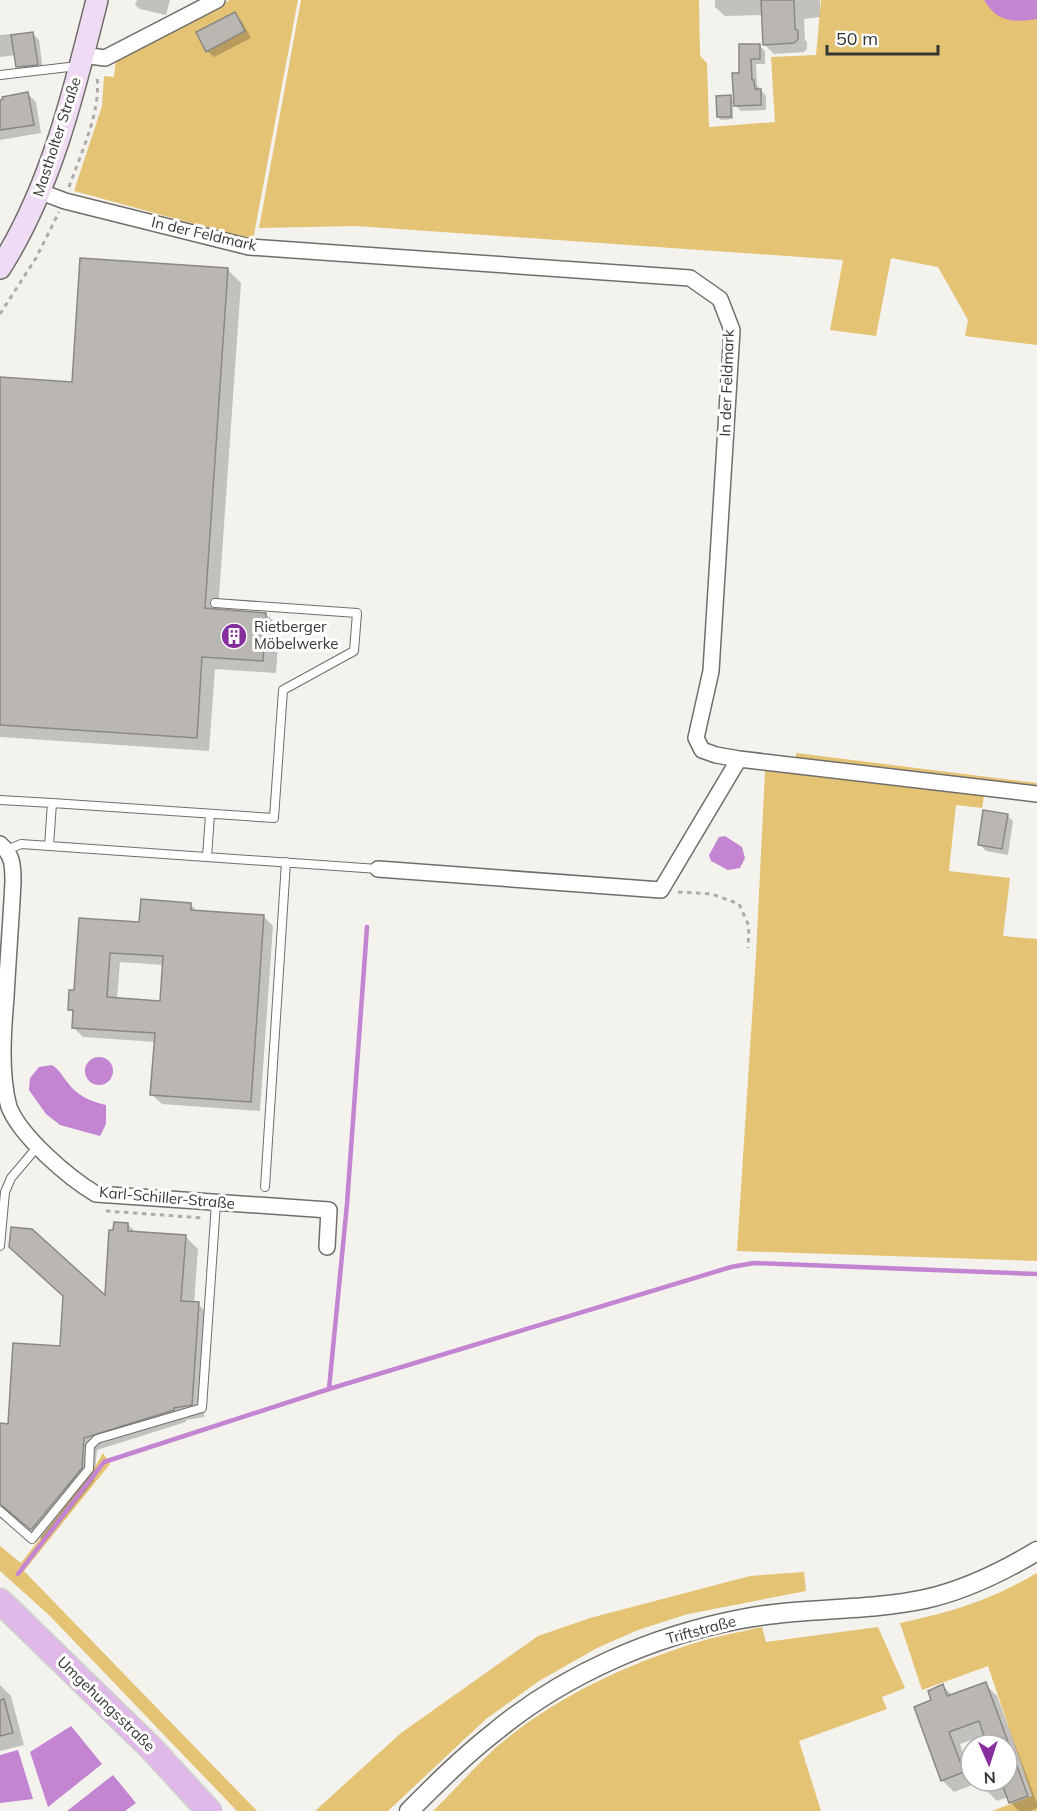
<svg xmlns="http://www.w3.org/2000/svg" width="1037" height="1811" font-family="Mulish,sans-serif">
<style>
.green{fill:#e5c375}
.water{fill:#c384d2}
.shadow{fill:#0003;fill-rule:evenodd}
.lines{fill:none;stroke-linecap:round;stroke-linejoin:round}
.stream{stroke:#c384d2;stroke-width:4.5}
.building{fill:#bab7b2;stroke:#8a8883;stroke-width:1.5;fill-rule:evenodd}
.service-casing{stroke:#706e69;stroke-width:10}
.minor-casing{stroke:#706e69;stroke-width:18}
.tertiary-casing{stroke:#706e69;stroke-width:21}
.secondary-casing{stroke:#706e69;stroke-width:24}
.primary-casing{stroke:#cfcfce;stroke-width:27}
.path{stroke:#adaca8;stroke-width:3;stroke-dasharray:4.5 4.5;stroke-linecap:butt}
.service{stroke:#fff;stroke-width:8}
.minor{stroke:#fff;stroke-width:15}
.tertiary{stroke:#fff;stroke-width:18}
.secondary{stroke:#efdcf4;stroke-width:21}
.primary{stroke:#dfb9e8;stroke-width:24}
.labels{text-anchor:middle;stroke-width:6;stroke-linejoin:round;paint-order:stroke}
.street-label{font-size:15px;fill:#363634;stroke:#fff}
.poi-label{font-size:15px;fill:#363634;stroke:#fff;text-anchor:start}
</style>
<rect width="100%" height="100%" fill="#f4f2ed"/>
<path class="green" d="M230 0H298L253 240 74 191 102 106 104 76 114 77 116 59Z
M301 0H699L700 56 707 63 709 127 775 122 771 57 816 55 821 0H1037V345L965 336 968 320 938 267 891 258 876 336 830 330 843 260 356 226 259 228Z
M796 753 1037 783V789L796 761Z
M787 770 984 796 982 808 956 805 949 871 1010 878 1003 936 1037 939V1261L737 1251 756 955 765 771Z
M103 1453 110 1464 24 1571 257 1811H237L50 1616 0 1571V1546L21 1563 92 1472Z
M804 1572 806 1591 688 1614 638 1630 597 1648 539 1681 486 1719 388 1811H315L401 1733 538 1636 590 1618 750 1576Z
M1037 1573V1811H992L1032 1796 988 1666 922 1690 900 1623C952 1612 991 1600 1037 1573Z
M762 1627 766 1642 878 1627 905 1688 882 1697 887 1709 799 1741 821 1811H433C457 1788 479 1761 505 1740 560 1695 628 1664 695 1643 717 1636 740 1632 762 1627Z"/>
<path class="water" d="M984 0H1037V19C1013 23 997 22 984 0Z
M725 836 742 847 745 858 740 868 728 870 711 861 709 855 719 837Z
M85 1071a14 14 0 1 1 28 0a14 14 0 1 1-28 0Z
M52 1065C60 1070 62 1076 68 1083 76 1095 92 1102 106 1105V1124L100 1136 60 1125 46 1114 29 1090 30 1078 39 1067Z
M71 1726 102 1764 48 1807 30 1752Z
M18 1750 33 1799 0 1803V1755Z
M113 1775 136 1803 125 1811H67Z"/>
<path class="shadow" d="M137 0H170L166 15 140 9 135 5Z
M715 0H820V17L804 19 805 40 807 42V49L804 52 774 54 764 44 763 15 725 16 715 7Z
M235 14 241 20 251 38 214 57 207 51Z
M11 34 13 36 33 34 39 40 43 70 23 73 17 66 16 55 0 57V35Z
M759 45 765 51V64H756L757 85 766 96V110L741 111 733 103V119L721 120 718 117 730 97 735 102 740 74Z
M28 94 36 102 41 133 0 140V101Z
M227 269 241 283 218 611 266 614 279 627 276 673 215 669 209 751 0 737V387L73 383Z
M1007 815 1013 821 1008 855 986 851 980 845Z
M190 904 198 912 263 916 273 926 260 1111 162 1104 152 1095 156 1042 83 1037 73 1027 74 1014 70 1009 76 992 81 919 141 923ZM120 962 164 965 162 1002 117 999Z
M128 1224 136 1233 185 1236 198 1249 194 1304H198L211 1317 204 1417 186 1420V1422L97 1450 94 1481 45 1542 0 1503V1425H9L61 1348 106 1298Z
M985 1684 997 1696 1037 1803V1808L1030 1811H1019L1010 1802 1008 1797 997 1801 985 1789 982 1781H1007V1745H989L985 1735 960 1744 971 1775V1781H973L975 1784 954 1792 942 1780 933 1701 943 1686 953 1696Z
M0 1685 11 1696 24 1745 0 1751Z"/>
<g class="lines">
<path class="stream" d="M329 1389 347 1204 367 927
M18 1574 104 1462 329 1389 731 1267 754 1263 1037 1274"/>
</g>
<path class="building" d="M761 0H794L795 29 798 31V39L794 43 763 45Z
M235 12 245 31 206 52 196 32Z
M33 32 38 65 16 67 11 35Z
M739 44H760V59H751L752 80H754L755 89H761V105L734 106 732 73H739Z
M28 92 34 125 0 130V100L3 99 2 97Z
M731 95V117H717L716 96Z
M80 258 228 268 205 608 266 613 263 661 202 657 197 738 0 725V377L72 382Z
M983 810 1008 814 1002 849 978 845Z
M141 899 191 903V910L264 915 251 1102 150 1095 155 1033 72 1028 73 1010H68L69 990H74L79 918 139 922ZM110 953 163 956 160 1001 107 997Z
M114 1222 128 1223V1231L186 1235 181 1301 199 1302 192 1405 174 1408V1410L84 1438 82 1468 31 1530 0 1504V1423L8 1424 13 1343 60 1346 63 1296 9 1247 11 1227 32 1229 105 1295 109 1230H113Z
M986 1682 1028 1796 1009 1803 1001 1781H1007V1745H987L979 1721 949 1732 964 1772 941 1781 914 1707 931 1700 928 1691 943 1684 947 1696Z
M4 1699 13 1733 0 1736V1700Z"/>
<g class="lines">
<g class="service-casing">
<path id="service" d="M0 75 69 67 79 69
M0 800 52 803
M49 846 52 803 274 818 283 690 354 651 357 613 215 603
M7 850 21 844 378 869
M207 857 210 814
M265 1187 286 862
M0 1246 5 1192 11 1178 38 1146
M0 1511 32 1539 89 1469 90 1446 97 1439 202 1408 216 1203"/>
</g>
<g class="minor-casing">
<path id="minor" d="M83 55 105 58 217 0
M41 192 65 201 249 247 690 278 720 299 732 330 711 671 696 738 702 750 716 755 739 759 1037 794
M0 844C13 855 13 866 13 882 11 921 8 959 6 997 3 1032 0 1074 9 1107 21 1137 69 1178 96 1194L329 1210 327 1247
M378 869 661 890 739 759"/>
</g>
<g class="tertiary-casing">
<path id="tertiary" d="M409 1811C437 1783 465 1755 496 1731 565 1674 653 1636 741 1619 801 1607 864 1612 925 1599 966 1590 1002 1572 1037 1551"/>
</g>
<g class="secondary-casing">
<path id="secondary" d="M0 268C51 188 74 92 97 0"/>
</g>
<g class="primary-casing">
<path id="primary" d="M0 1601 150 1747 209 1811"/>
</g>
<path class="path" d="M69 187C82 150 101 113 97 75
M0 314 36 258 59 212
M678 892 712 894 739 904 749 926 748 948
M106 1211 204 1218"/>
<use href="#service" class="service"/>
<use href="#minor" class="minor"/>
<use href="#tertiary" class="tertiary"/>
<use href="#secondary" class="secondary"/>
<use href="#primary" class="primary"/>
</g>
<defs>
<g id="building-disc" transform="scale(1.35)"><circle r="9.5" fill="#862e9b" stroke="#fff"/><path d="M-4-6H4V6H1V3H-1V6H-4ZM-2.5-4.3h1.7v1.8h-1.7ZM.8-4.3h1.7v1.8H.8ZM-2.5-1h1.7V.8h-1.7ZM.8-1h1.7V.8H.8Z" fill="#fff"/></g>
</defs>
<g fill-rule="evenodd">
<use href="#building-disc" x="234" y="636"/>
</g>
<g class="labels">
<g class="street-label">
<text transform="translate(57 137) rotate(-72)" y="5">Mastholter Straße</text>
<text transform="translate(204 234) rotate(13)" y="5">In der Feldmark</text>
<text transform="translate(727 383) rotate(-88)" y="5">In der Feldmark</text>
<text transform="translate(167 1198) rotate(5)" y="5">Karl-Schiller-Straße</text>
<text transform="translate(701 1630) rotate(-15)" y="5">Triftstraße</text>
<text transform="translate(106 1704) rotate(44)" y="5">Umgehungsstraße</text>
</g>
<g class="poi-label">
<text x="254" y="632">Rietberger<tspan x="254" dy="17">Möbelwerke</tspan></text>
</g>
</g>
<g transform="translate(989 1763) rotate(177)"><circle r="28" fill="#ffffff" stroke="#afafae" stroke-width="1.5"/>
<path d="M0-4.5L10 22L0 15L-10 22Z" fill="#862e9b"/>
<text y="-9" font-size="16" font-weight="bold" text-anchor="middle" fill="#363634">N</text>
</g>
<path d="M827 45v9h111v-9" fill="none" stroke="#363634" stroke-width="3"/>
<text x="836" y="45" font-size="18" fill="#363634" stroke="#ffffff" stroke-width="4.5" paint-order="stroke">50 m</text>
</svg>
